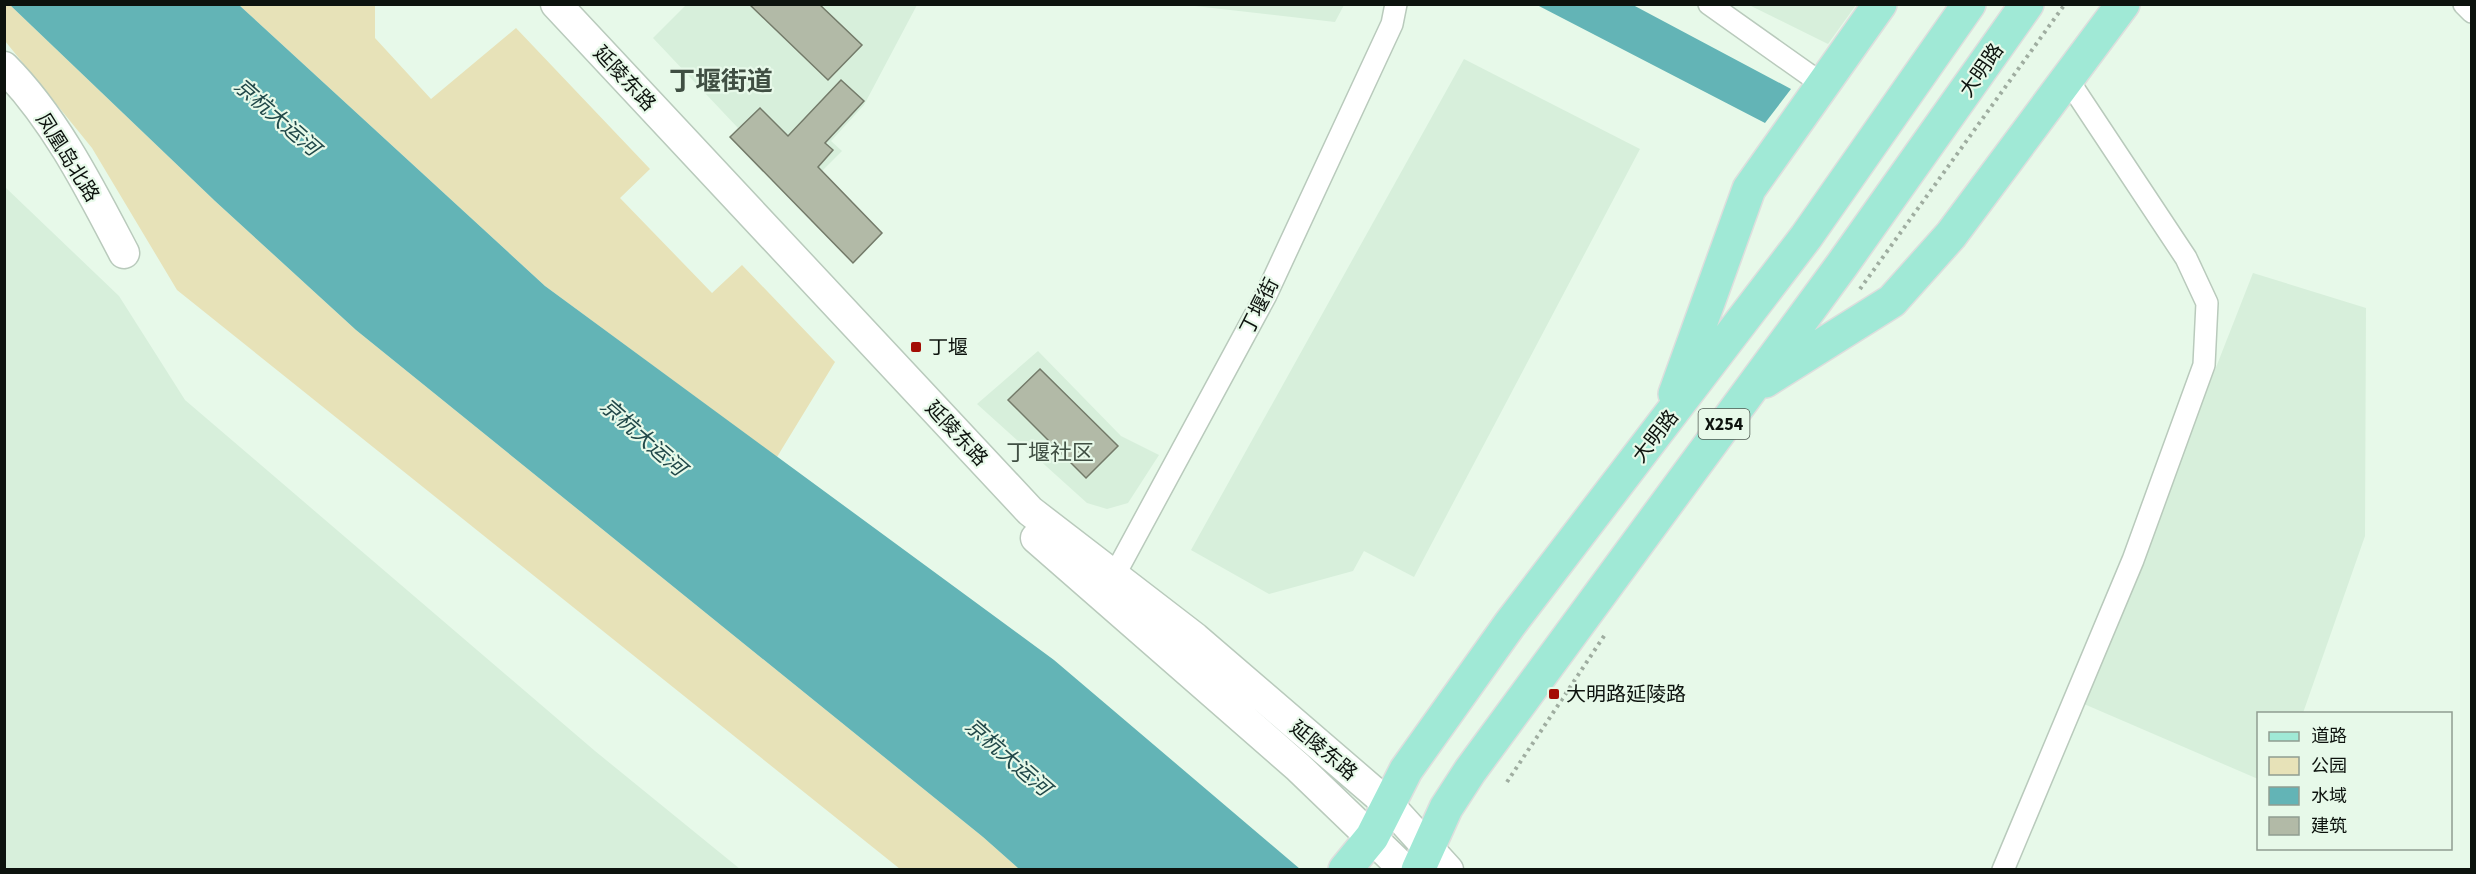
<svg xmlns="http://www.w3.org/2000/svg" width="2476" height="874" font-family="'Source Sans 3','Noto Sans SC',sans-serif">
<style>
.built{fill:#d7efdb}
.green{fill:#e7e2b8}
.water{fill:#63b4b6}
.building{fill:#b2baa7;stroke:#737a69;stroke-width:1.5}
.lines{fill:none;stroke-linecap:round;stroke-linejoin:round}
.street-casing{stroke:#b9cabc;stroke-width:24}
.secondary-casing{stroke:#b9cabc;stroke-width:33}
.primary-casing{stroke:#dddedd;stroke-width:36}
.path{stroke:#9fada0;stroke-width:4;stroke-dasharray:3 4.5;stroke-linecap:butt}
.street{stroke:#fff;stroke-width:21}
.secondary{stroke:#fff;stroke-width:30}
.primary{stroke:#a0e9d6;stroke-width:33}
.poi-dot{fill:#a30d04;stroke:#e7f9e9;stroke-width:2}
.labels{text-anchor:middle;stroke-width:4.5;stroke-linejoin:round;paint-order:stroke}
.shield{fill:#e7f9e9;stroke:#4e5850;stroke-width:1.5}
.shield-label{font-size:18px;font-weight:bold;fill:#0d130e}
.street-label{font-size:20px;fill:#0d130e;stroke:#e7f9e9}
.poi-label{font-size:20px;fill:#0d130e;stroke:#e7f9e9;text-anchor:start}
.water-label{font-size:21px;font-style:italic;fill:#214849;stroke:#e7f9e9}
.quarter-label{font-size:22px;fill:#404f43;stroke:#e7f9e9}
.district-label{font-size:26px;font-weight:bold;fill:#404f43;stroke:#e7f9e9}
</style>
<rect width="100%" height="100%" fill="#e7f9e9"/>
<path class="built" d="M686 5H917L864 105 831 141 842 151 822 171 761 108 738 128 653 38Z
M1186 5H1344L1335 22Z
M1749 5 1856 4V5L1828 44Z
M1464 59 1640 149 1414 577 1364 551 1353 571 1269 594 1191 550Z
M5 187 119 296 185 400 595 751 740 869H5Z
M2253 273 2366 308 2365 536 2303 713 2258 714V779L2084 704Z
M1038 351 1121 436 1159 455 1128 503 1107 509 1087 503 977 404Z"/>
<path class="green" d="M4 5H10L215 201 356 330 983 837 1019 869H900L177 290 92 148 5 41Z
M239 5H375V38L431 99 516 28 650 169 620 198 712 293 742 265 835 362 777 457 545 286Z"/>
<path class="water" d="M10 5H239L545 286 1054 660 1300 869H1019L983 837 356 330 215 201Z
M1537 5H1633L1791 89 1765 123Z"/>
<path class="building" d="M749 4H819L862 45 828 80Z
M841 80 864 101 825 143 833 150 818 167 882 233 853 263 730 137 760 108 788 136Z
M1040 369 1118 446 1086 478 1008 400Z"/>
<g class="lines">
<g class="street-casing">
<path id="street" d="M1709 4 1822 84
M2464 4 2472 12
M1108 587 1266 295 1392 24 1396 4
M2003 870 2133 560 2204 365 2207 303 2186 258 2068 80"/>
</g>
<g class="secondary-casing">
<path id="secondary" d="M556 4 1030 511 1195 638 1389 805 1448 870
M4 67C55 118 91 190 124 253
M1036 538 1298 767 1405 870"/>
</g>
<g class="primary-casing">
<path id="primary" d="M1765 381 1892 301 1951 235 2123 4
M1675 394 1749 189 1880 4
M1345 870 1372 837 1406 770 1510 624 1806 237 1969 4
M1418 870 1446 808 1470 771 1842 265 2027 4"/>
</g>
<path class="path" d="M1860 289 2065 4
M1507 782 1606 633"/>
<use href="#street" class="street"/>
<use href="#secondary" class="secondary"/>
<use href="#primary" class="primary"/>
</g>
<g class="poi-dot">
<rect x="910" y="341" width="12" height="12" rx="3"/>
<rect x="1548" y="688" width="12" height="12" rx="3"/>
</g>
<g class="labels">
<rect class="shield" x="1698.5" y="409" width="51" height="30" rx="4.5"/>
<g class="shield-label">
<text x="1724" y="430">X254</text>
</g>
<g class="street-label">
<text transform="translate(1981 70) rotate(-55)" y="7">大明路</text>
<text transform="translate(625 78) rotate(47)" y="7">延陵东路</text>
<text transform="translate(68 157) rotate(58)" y="7">凤凰岛北路</text>
<text transform="translate(1259 306) rotate(-63)" y="7">丁堰街</text>
<text transform="translate(957 433) rotate(47)" y="7">延陵东路</text>
<text transform="translate(1655 436) rotate(-52)" y="7">大明路</text>
<text transform="translate(1324 750) rotate(40)" y="7">延陵东路</text>
</g>
<g class="poi-label">
<text x="928" y="354">丁堰</text>
<text x="1566" y="701">大明路延陵路</text>
</g>
<g class="water-label">
<text transform="translate(277 117) rotate(41)" y="7">京杭大运河</text>
<text transform="translate(643 437) rotate(41)" y="7">京杭大运河</text>
<text transform="translate(1008 757) rotate(41)" y="7">京杭大运河</text>
</g>
<g class="quarter-label">
<text x="1050" y="460">丁堰社区</text>
</g>
<g class="district-label">
<text x="721" y="90">丁堰街道</text>
</g>
</g>
<rect width="2476" height="874" fill="none" stroke="#0d130e" stroke-width="12"/>
<rect x="2257" y="712" width="195" height="138" fill="#e7f9e9" stroke="#909d91" stroke-width="1.5"/>
<rect x="2269" y="732" width="30" height="9" fill="#a0e9d6" stroke="#909d91" stroke-width="1.5"/>
<text x="2311" y="742" font-size="18" fill="#0d130e">道路</text>
<rect x="2269" y="757" width="30" height="18" fill="#e7e2b8" stroke="#909d91" stroke-width="1.5"/>
<text x="2311" y="772" font-size="18" fill="#0d130e">公园</text>
<rect x="2269" y="787" width="30" height="18" fill="#63b4b6" stroke="#909d91" stroke-width="1.5"/>
<text x="2311" y="802" font-size="18" fill="#0d130e">水域</text>
<rect x="2269" y="817" width="30" height="18" fill="#b2baa7" stroke="#909d91" stroke-width="1.5"/>
<text x="2311" y="832" font-size="18" fill="#0d130e">建筑</text>
</svg>
